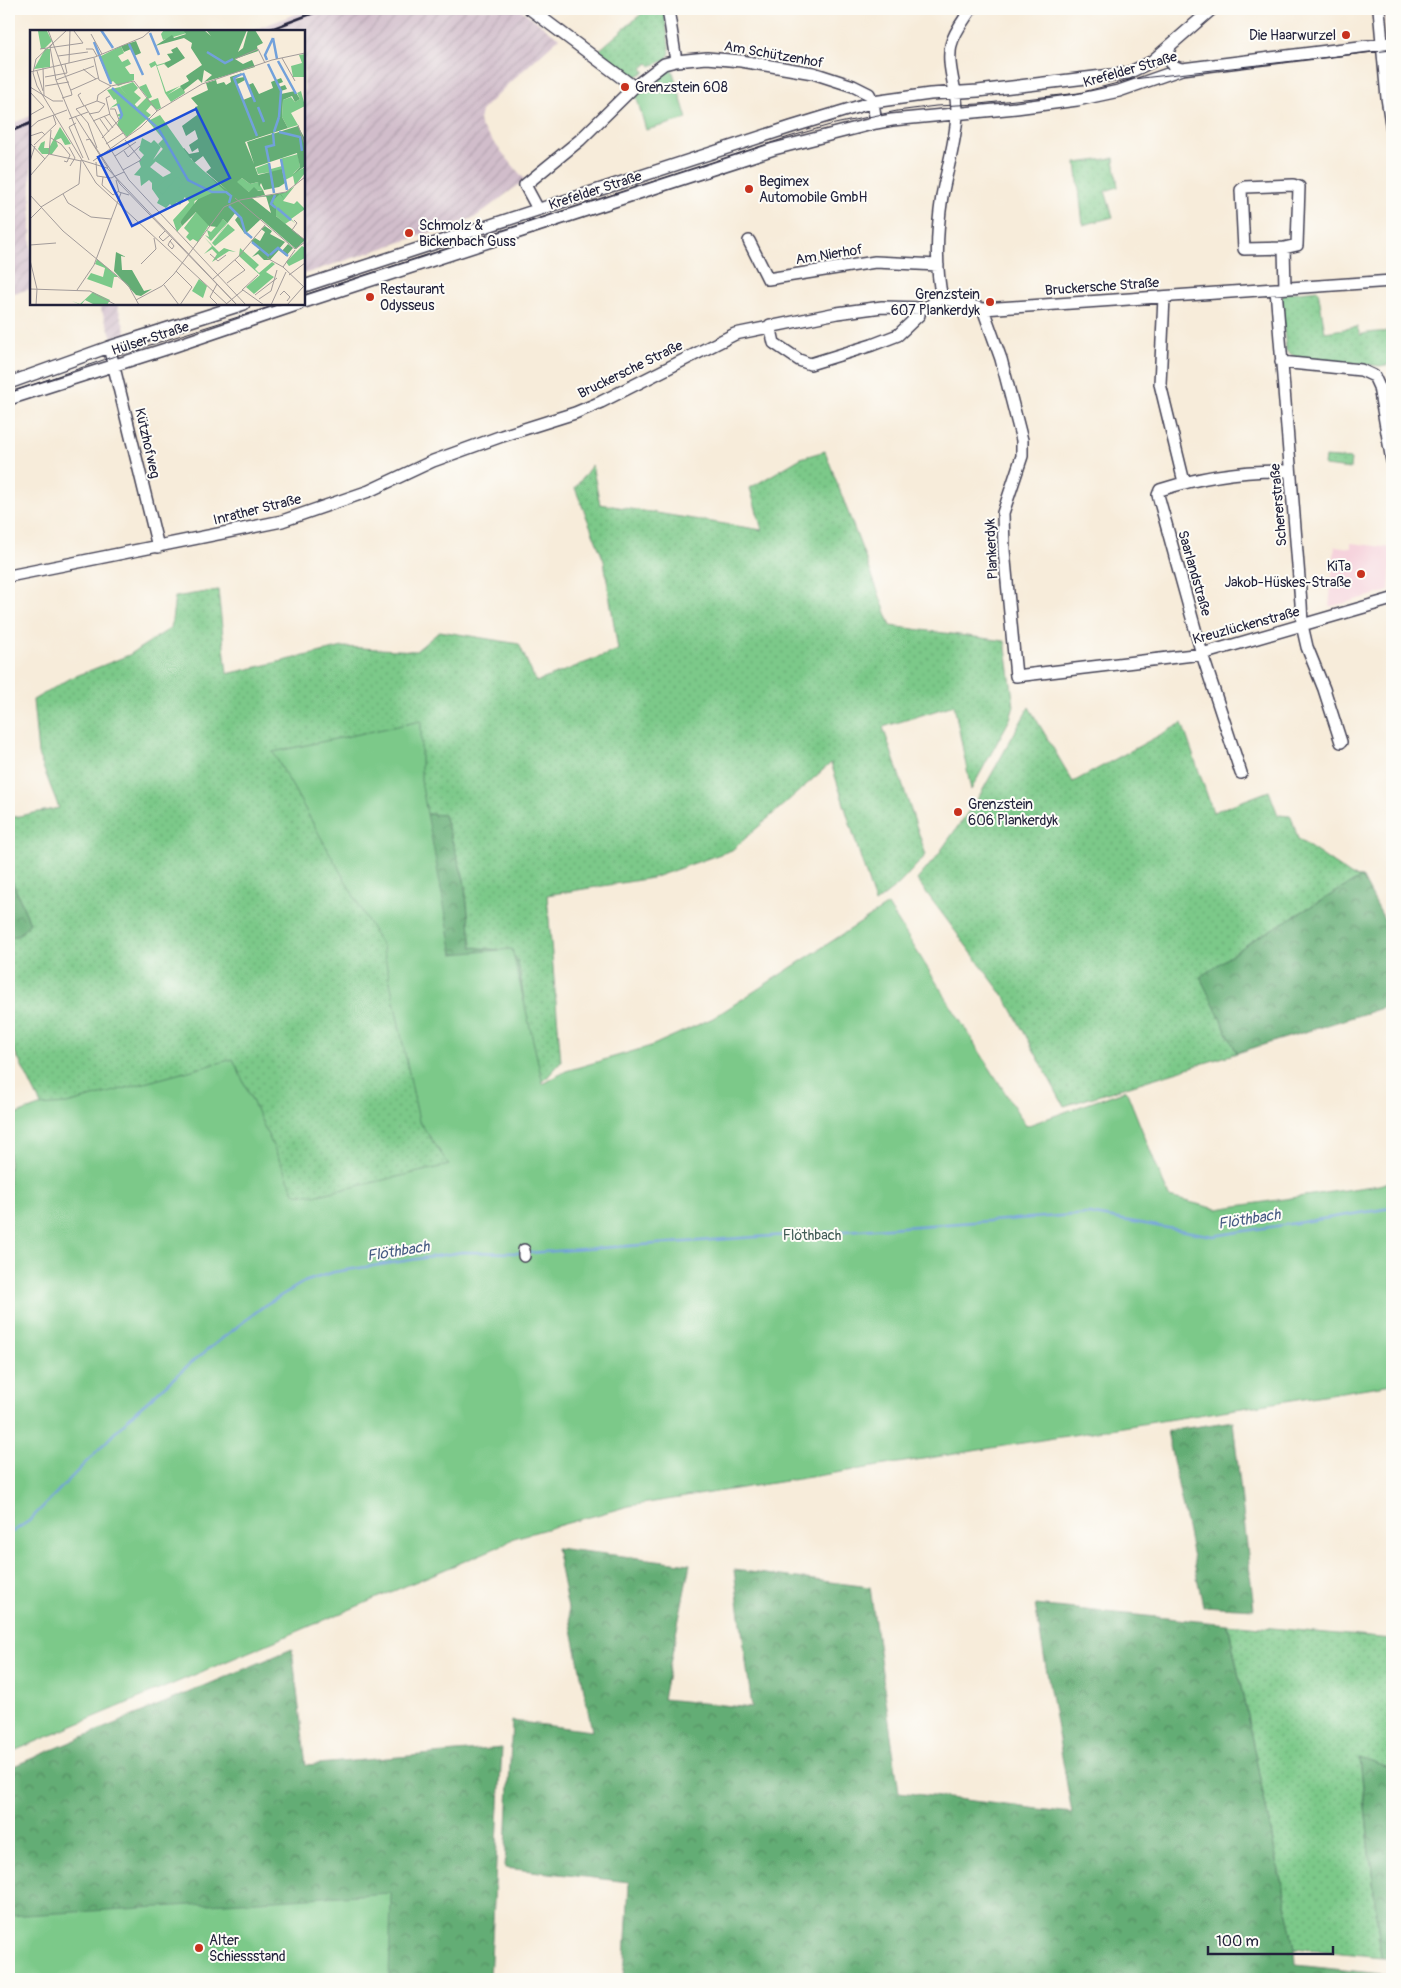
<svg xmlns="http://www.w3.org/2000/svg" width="1401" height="1988" font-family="Pangolin,sans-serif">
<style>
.built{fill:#f5cfda}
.industrial{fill:url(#industrial-furrows)}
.railway{fill:#d1bdcb}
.grass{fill:url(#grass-dots);stroke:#4e7662}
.forest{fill:url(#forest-crowns);stroke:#436858}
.park{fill:#7bc989;stroke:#4e7662}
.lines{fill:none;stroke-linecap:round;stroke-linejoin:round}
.stream{stroke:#72a1db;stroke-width:2.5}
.minor-casing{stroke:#424053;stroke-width:14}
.minor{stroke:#fff;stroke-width:11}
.tram{stroke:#22223b;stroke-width:1}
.rail{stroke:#22223b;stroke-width:2.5}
.poi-dot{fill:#c8321e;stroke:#fdfcf7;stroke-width:2}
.labels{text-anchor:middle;stroke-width:4;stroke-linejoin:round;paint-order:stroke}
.poi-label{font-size:14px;fill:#22223b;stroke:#fdfcf7;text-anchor:start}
.street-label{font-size:14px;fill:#22223b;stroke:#fdfcf7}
.park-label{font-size:14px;fill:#415c56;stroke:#fdfcf7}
.water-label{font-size:15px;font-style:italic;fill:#465b83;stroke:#fdfcf7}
.inset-river{fill:none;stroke:#72a1db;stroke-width:2.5}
.inset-road{fill:none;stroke:#a29b9a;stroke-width:1}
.view{fill:#1d4ed8;fill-opacity:0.15;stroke:#1d4ed8;stroke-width:2.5}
.inset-edge{fill:none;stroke:#22223b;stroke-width:2.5}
</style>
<defs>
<pattern id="industrial-furrows" width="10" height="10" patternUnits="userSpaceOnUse" patternTransform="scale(1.25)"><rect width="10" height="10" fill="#d1bdcb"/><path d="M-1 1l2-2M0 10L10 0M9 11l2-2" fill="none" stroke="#b3a2af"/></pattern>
<pattern id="grass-dots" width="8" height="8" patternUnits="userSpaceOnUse" patternTransform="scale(1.25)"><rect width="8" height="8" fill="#7bc989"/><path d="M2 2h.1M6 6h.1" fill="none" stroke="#6aac77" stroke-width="1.8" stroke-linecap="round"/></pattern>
<pattern id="forest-crowns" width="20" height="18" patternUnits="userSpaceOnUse" patternTransform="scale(1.25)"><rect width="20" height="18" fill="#64ad75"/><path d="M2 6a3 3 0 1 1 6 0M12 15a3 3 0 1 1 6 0" fill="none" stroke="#528c61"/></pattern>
</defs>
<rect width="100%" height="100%" fill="#fdfcf7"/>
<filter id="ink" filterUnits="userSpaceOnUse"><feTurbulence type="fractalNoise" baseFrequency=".02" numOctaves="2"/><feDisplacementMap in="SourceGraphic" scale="10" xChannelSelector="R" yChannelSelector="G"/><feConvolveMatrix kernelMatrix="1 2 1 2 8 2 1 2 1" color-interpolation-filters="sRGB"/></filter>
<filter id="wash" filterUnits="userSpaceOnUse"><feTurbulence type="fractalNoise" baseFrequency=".0096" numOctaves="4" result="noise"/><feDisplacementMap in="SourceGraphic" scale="20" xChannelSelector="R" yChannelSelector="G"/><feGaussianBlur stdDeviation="1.12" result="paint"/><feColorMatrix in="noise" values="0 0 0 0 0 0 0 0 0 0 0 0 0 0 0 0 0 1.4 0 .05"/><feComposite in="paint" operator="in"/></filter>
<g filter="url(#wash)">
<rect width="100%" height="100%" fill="#f7ecda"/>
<path class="built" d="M1351 543 1392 548 1389 591 1329 607 1335 546 1351 548Z"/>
<path class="industrial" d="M338 9H520L559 38 509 83 481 111 479 120 481 127 525 180 474 218 304 274V31H281Z
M1384 9H1392V35L1387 36Z
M31 130V289L9 294V138Z
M99 304H117L126 333 112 337Z"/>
<path class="railway" d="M309 9H338L281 31H251Z
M31 116V130L9 138V125Z"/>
<path class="grass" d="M647 9H664L670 53 666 60 651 66 648 63 642 68 645 72 633 78 597 52Z
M1114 158 1118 187 1105 191 1113 217 1083 225 1076 163Z
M1318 290 1325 332 1357 327 1360 335C1372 331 1380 333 1392 330V364L1380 366 1295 357 1286 351 1281 301 1283 295 1288 293Z
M825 451 891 626 1005 641 1014 706 1010 719 971 790 954 705 883 727 926 855 899 884 875 903 831 763 732 850 652 878 547 895 561 1062 542 1083 508 951 472 948 464 879 444 815 520 1256 144 1222 42 1107 9 1040V939L20 934 30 923 9 874V818L59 808 38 754 33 700 71 678 129 655 171 628 175 597 218 590 227 674 343 647 416 651 440 631 519 644 536 682 618 650 604 561 575 488 592 465 600 504 762 530 750 488 801 458Z
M1325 457 1351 459 1350 469 1324 466Z
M1029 707 1073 782 1182 723 1213 812 1269 791 1278 815 1291 816 1298 839 1352 876 1362 877 1253 940 1201 977 1237 1053 1064 1106 1006 999 917 880 937 856 980 795Z
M1228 1624 1392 1639V1769L1360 1759 1381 1957 1295 1948Z"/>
<path class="forest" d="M417 813 444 815 464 879 472 947 508 951 518 961 528 1028 498 1131Z
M9 874 30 923 20 934 9 939Z
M1362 877 1392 934V1005L1237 1053 1200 977 1253 940Z
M1233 1421 1254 1609 1203 1606 1167 1431Z
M556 1548 690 1564 663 1699 752 1708 734 1570 870 1587 899 1792 1072 1813 1035 1605 1228 1624 1295 1948 1296 1965 1392 1975V1979H624L629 1882 505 1868 512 1721 592 1731Z
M292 1649 306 1765 502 1748 490 1979H9V1768Z
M1360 1758 1392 1769V1958L1381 1957Z"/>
<path class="park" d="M672 69 687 119 646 130 635 92 663 72Z
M421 721V781L453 954 512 949 543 1084 566 1071 651 1046 713 1018 888 905 1026 1126 1126 1090 1169 1197 1217 1209 1379 1185 1392 1181V1384L629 1506 514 1538 505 1544 9 1753V1117L39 1106 67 1104 233 1059 295 1194 318 1195 449 1165 419 1121 383 948 273 752Z
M391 1893 389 1979H9V1916Z"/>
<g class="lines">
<path class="stream" d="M527 1253 1089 1214 1213 1236 1392 1208
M9 1534 29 1521 132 1415 192 1362 265 1305 304 1282 334 1272 462 1252 521 1253"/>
</g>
</g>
<g filter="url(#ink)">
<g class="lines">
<g class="minor-casing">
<path id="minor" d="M530 9 634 87
M668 9 676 61
M1379 9 1387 98 1392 130
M1170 47C1165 59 1169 66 1182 69
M538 209 525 185 580 140 634 87 664 64 676 61 707 58 741 61 813 73 853 86 869 94 873 102 876 123
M749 241 768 279 875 262 938 265
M1284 248 1244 249 1241 190 1245 187 1293 185 1299 187 1297 245 1284 248 1285 288
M304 286 791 127 873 102 930 94 978 91 1128 73 1151 62 1212 9
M1276 289 1301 603 1302 625 1307 647 1324 689 1341 742
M1164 297 1160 384 1184 482
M942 298C935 266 937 229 942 196 947 169 956 141 957 114 958 91 946 67 951 45 954 32 964 20 971 9
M304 302 774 149 876 123 892 120 1016 108 1077 100 1119 91 1182 69 1392 43
M983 309 1001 359 1022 440V456L1003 513 1004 550 1016 676 1202 654 1392 599
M770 325 774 343 799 360 810 364 872 345 898 335 919 315
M109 347 158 547
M1281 362 1361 370 1374 376 1379 387 1392 461
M9 383 109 347 244 304
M9 399 172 347 299 304
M9 576 282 521 369 491 433 461 502 436 575 413 601 402 735 334 837 313 882 307 926 308 942 298 983 309 1392 281
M1241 773 1202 654 1158 495 1160 490C1202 476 1246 470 1290 471
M524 1256V1250"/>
</g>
<use href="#minor" class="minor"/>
<path class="tram" d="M304 295 789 137 830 125 897 111 936 106 979 104 1079 93 1133 79 1392 50
M9 393 109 358 279 304"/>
<path class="rail" d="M266 31 324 9
M9 132 31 123"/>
</g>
</g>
<g class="poi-dot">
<circle cx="1346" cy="35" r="5"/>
<circle cx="625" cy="87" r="5"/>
<circle cx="749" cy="189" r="5"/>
<circle cx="409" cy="233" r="5"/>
<circle cx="370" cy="297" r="5"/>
<circle cx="990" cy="302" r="5"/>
<circle cx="1361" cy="574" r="5"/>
<circle cx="958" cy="812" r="5"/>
<circle cx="199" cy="1948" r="5"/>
</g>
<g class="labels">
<g class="poi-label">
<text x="1336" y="40" text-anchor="end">Die Haarwurzel</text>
<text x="635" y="92">Grenzstein 608</text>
<text x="759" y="186">Begimex<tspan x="759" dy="16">Automobile GmbH</tspan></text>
<text x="419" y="230">Schmolz &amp;<tspan x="419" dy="16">Bickenbach Guss</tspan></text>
<text x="380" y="294">Restaurant<tspan x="380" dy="16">Odysseus</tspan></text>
<text x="980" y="299" text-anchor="end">Grenzstein<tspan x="980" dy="16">607 Plankerdyk</tspan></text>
<text x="1351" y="571" text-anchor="end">KiTa<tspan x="1351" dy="16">Jakob-Hüskes-Straße</tspan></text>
<text x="968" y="809">Grenzstein<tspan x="968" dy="16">606 Plankerdyk</tspan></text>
<text x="209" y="1945">Alter<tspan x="209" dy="16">Schiessstand</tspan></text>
</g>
<g class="street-label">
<text transform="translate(774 54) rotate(10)" y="5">Am Schützenhof</text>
<text transform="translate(1130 69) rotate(-16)" y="5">Krefelder Straße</text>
<text transform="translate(595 190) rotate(-18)" y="5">Krefelder Straße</text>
<text transform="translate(829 254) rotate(-9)" y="5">Am Nierhof</text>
<text transform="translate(1102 286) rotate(-4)" y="5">Bruckersche Straße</text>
<text transform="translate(150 338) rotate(-18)" y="5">Hülser Straße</text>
<text transform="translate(630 369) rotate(-26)" y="5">Bruckersche Straße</text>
<text transform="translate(148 443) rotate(77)" y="5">Kützhofweg</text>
<text transform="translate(1278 505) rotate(-95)" y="5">Schererstraße</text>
<text transform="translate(257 509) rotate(-14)" y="5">Inrather Straße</text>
<text transform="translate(991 549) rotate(-93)" y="5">Plankerdyk</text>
<text transform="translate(1195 573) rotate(74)" y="5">Saarlandstraße</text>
<text transform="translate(1246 625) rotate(-15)" y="5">Kreuzlückenstraße</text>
</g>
<g class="park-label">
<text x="812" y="1240">Flöthbach</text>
</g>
<g class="water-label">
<text transform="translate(1249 1219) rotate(-9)" y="5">Flöthbach</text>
<text transform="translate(398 1251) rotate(-9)" y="5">Flöthbach</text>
</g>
</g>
<g transform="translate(30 30)">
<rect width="275" height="275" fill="#f7ecda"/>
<path d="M134 0H153L157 3 133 10 131 4ZM91 16 94 23 88 26 92 32 98 29 101 34 95 37 100 44H104V50L88 56 83 51 80 53 69 27ZM275 24 274 47H263L261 36 272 33 269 25ZM125 31 127 35 134 33 138 38 134 34 127 36 136 62 150 56 137 65 151 57 155 63 141 72 135 63 126 35 121 38 119 34ZM116 54 122 67 118 69 120 71 128 68 131 78 127 80 121 75 116 81 121 85 97 107 87 95 90 87 87 85 91 83 88 75 80 78 87 73 86 69 84 70 77 60 90 57 107 77 117 67 109 57ZM271 61 275 76 261 83 268 95 258 98 252 87 253 70 261 67 265 72 270 69 267 63ZM30 97 41 114 35 115 31 108 26 110 28 116 22 124H12L8 119 11 113 15 111 14 118H19ZM112 108 121 113 124 110 131 117 123 130 133 119 159 160 150 175 147 172 143 177 140 174 136 178 127 173 129 169 122 159V153L119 150 111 156 110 146 104 145 111 137 109 131 114 125 109 120ZM126 131 136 136 141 143 133 147 120 137ZM268 124 270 137 263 144 275 137V143L253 171 264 174 267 171 275 179 261 189 266 194 261 190 255 194 243 183 240 174 244 166 222 168 256 162 265 156 263 146 255 150 257 161 252 139 242 147 244 160 245 164 241 142 228 144 226 138 239 133 241 139 252 136 250 129ZM212 148 220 154 228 152 233 160 219 162 206 152ZM165 166 164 177 150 192 152 196 147 202 143 190ZM167 181 179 195 168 212 163 209 160 211 156 207 159 203 154 198ZM193 189 197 193 181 211 175 205 179 207 177 200 181 202ZM198 194 205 200 185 216 182 213ZM210 218 229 235 225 239 229 243 242 232 245 234 236 242 244 247 224 264 216 257 230 245 209 226ZM67 229 88 247H84L82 258 57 249 61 243 73 247 75 238 65 234ZM169 249 177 256 173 268 162 261ZM63 262 80 270 77 275H65L55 270 51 275 42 271 50 274Z" fill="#7bc989" fill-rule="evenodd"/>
<path d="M153 0H174L181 6 176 0H217L208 22 213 18 218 0H225L233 13 227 16 228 21 205 29 213 34 222 30 225 37 174 52 182 45 174 40 172 53 168 49 154 60 155 63 150 56 159 51 156 46 172 35 161 18 162 13 154 8 125 16 142 5 144 8 156 4ZM106 11 111 23 104 26 101 19 94 22 91 16ZM147 17 155 28 138 38 134 33 141 30 137 24 143 23 141 20ZM212 43 204 49 214 47 215 50 206 55 213 70 223 66 218 55 223 53 229 64 243 58 241 52 251 48 253 52 248 54 249 57 255 55 257 59 251 61V64L265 61 270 69 265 72 262 66 253 70 252 87 258 98 215 112 224 134 217 112 268 96 275 109V136L263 145 270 137 267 123 225 137 228 145 252 139 255 153 249 157 234 160 231 153 229 157 228 152 220 154 212 148 207 152 219 162 224 157 228 161 233 160 235 165 222 168 241 183 236 166 258 162 251 164 254 169 250 164 242 171 246 178V186L275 210 266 219 231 189 215 204 205 190 209 185 206 182 182 213 197 193 193 189 187 197 179 196 166 182 152 196 150 192 168 169 159 160 150 138 146 139 142 133 135 136 142 132 137 125 141 121 145 124 154 118 159 124 169 122 168 118 162 122 159 115 168 109 165 100 156 106 152 96 167 85 165 77 168 76 161 68 178 60 176 53 186 50 187 54 194 52 196 55 201 52 200 47ZM173 126 181 138 176 142 198 161 171 139 163 149 153 139 154 133 161 128 164 133ZM235 196 242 201 240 204 255 212 249 219 252 221 258 214 263 218 256 226 249 220 240 230H234L228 224 222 227 230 219 221 211 225 208 230 211 235 202 231 199ZM86 222 96 227 91 226 92 240H102L114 261 122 259 111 266 106 265 84 241Z" fill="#64ad75" fill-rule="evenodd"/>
<path d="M8 1H17L22 11 14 19H11ZM15 19H20V37L4 39Z" fill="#7bc989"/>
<path d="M103 52 108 58 104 62 111 68 104 75 90 57ZM130 85 161 129 196 162 182 163 160 173 148 159 153 153 148 146 132 165 127 158 142 143 125 131 133 119 128 114 133 109 118 91ZM174 207 189 222 194 218 206 222 199 221 182 232 187 224 182 219 174 224 182 216ZM272 216 275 218V228L259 236 256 232Z" fill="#7bc989"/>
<path class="inset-river" d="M71 0 83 18M120 3 129 25M243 8 247 29M64 12 81 54M99 14 113 45M177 22 195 33 203 29M237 30 235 25 243 8M248 31 266 64M238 34 251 61 249 87M213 43 225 72M212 44 204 48 214 73M82 58 128 98 158 150 182 162H196L201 166 199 173M214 73 227 106M88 74 92 85 90 89M228 77 234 92M244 102 249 87M249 102 270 107 272 121M251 129 257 160M239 132 236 117 244 115 243 103M239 133 244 163M245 165 241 174 246 178M199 176 211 188 215 202 222 208M247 178 261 190M222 212 239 226M240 225 248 218 258 226"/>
<path class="inset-road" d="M18 0 41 61 42 65 32 68M37 0 6 29 3 43 7 56 66 153 198 275M61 4 72 24M23 13 20 17 26 50 59 130M10 19 53 13 44 1M56 19H63L67 26M28 26 58 22M64 28 69 50 81 56M252 28 265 51M205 29 228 19 235 33M39 33 40 0M13 38 14 66M53 39 66 49M7 41 13 61M0 42 65 27 113 7 121 0M15 47 37 43 35 34M26 50 64 36M15 56 39 52M0 57 23 71H33M41 60 68 48M0 62 14 77 0 85M51 63 48 65 54 76M80 66 76 68 80 85 97 108M67 71 68 65 81 56 104 51 127 81M55 76 99 150 216 275M59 84 69 82 75 74M45 86 78 138M74 86 83 98M39 89 58 82M70 89 79 102M63 91 80 84M46 93 39 97 53 128M268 95 275 115M0 98 8 91 37 80M0 106 12 102 15 105M21 108 31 114 40 125 37 132 34 131M72 108 89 90 85 79H80M56 110 60 109 90 154 207 275M0 113 15 129M76 114 93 103M4 115 26 94 23 85M39 117 45 128 40 136M67 118 58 93 46 79 67 71 75 74M94 121 98 127 110 116M19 124 51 131M85 126 106 112M0 131 5 116M63 131 111 97 127 81 172 54 242 30 275 23M66 132 67 146 81 148 94 142M93 140 111 130 95 110M0 146 19 124 21 100M73 147 72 155 83 165 89 161M86 150 89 162 99 165M33 164 38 173 61 187 81 189M0 165 33 201 98 255 109 275M205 168 265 219 275 212M11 177 49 154 51 130 77 138 207 275M0 189 11 178M264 190 267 193 262 200 275 210M135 201 129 207 133 211 140 205M140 211 144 216 142 219 138 215 140 211 142 209M0 215 26 213M180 224 188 231 196 225M237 228 253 237M0 230 7 259 6 275M111 234 126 219 124 208M253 237 275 258M253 237 265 220M146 241 162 257 150 275M259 245 275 233M183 249 208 227 235 195M197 253 215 240 205 230M187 254 180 267 188 275M134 255 149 275M0 259 60 261 86 275M47 260 64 235 91 163M212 260 228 245M225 265 247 248M250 265 254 261 260 267 257 271M229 269 241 261 247 240M106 270 132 256 144 244 194 177 210 170 256 162 275 147M195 275 213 260 234 275M241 275 256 242M257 275 273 257"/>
<path class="view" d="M166 79 200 148 102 196 68 127Z"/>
<rect width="275" height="275" class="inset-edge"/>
</g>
<rect width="1401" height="1988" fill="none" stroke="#fdfcf7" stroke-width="30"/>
<path d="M1208 1946v8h125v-8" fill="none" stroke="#22223b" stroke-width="2.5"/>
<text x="1216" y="1946" font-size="15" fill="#22223b" stroke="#fdfcf7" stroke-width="4" paint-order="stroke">100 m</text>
</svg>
